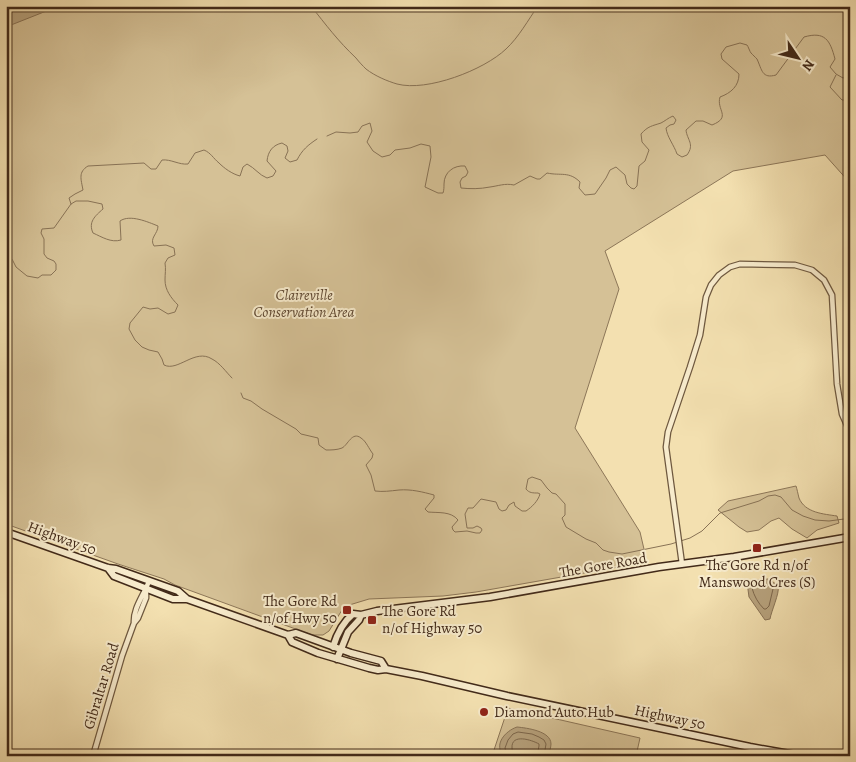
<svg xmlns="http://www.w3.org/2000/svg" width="856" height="762" font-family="Alegreya,serif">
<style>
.green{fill:#d5c196;stroke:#8c7658}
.water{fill:#b7a27d;stroke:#887255}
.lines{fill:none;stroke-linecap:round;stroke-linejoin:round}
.shore{stroke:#7c664b;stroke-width:1}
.stream{stroke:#887255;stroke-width:1}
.minor-casing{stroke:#6e583f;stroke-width:7}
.secondary-casing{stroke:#422a19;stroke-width:9}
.minor{stroke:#f7ebcc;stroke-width:4.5}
.secondary{stroke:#f7ebcc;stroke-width:6}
.poi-dot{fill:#8f2418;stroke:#f7ebcc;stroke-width:2}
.labels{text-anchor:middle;stroke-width:4;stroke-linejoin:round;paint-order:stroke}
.park-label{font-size:15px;font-style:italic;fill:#5f4832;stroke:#f7ebcc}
.street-label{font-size:15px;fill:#422a19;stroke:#f7ebcc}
.poi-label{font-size:15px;fill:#422a19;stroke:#f7ebcc;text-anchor:start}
</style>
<rect width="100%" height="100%" fill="#f3e0b0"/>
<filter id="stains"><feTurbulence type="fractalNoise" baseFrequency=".004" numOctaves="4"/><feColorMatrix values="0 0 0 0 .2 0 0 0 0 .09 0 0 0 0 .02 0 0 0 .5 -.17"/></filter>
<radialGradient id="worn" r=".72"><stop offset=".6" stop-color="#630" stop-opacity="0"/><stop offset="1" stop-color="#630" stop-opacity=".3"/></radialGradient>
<path class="green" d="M6 6H850V183L825 155 733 171 605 251 619 289 575 428 640 532 647 562 476 592 443 596 369 599 346 606 342 610 329 631 323 635H312L175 585 164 579 118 564 6 524Z
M796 486C797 489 798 494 799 498 805 513 824 514 837 516L839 523 817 530 807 538 792 529 779 518 771 521 759 530 747 532 739 527 718 510 728 501Z
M508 708 640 738 636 756H492Z"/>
<path class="water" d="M28 6H59L6 27V12Z
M768 579C771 581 776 583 778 587 780 592 771 612 770 619L765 620 749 597 747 582 748 581Z
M517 727C527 728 551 731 551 744 551 748 549 752 548 756H504C493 745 505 731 517 727Z"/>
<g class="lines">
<path class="shore" d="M755 585H767L773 589 769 606 766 609H764C758 603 754 596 752 588Z
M507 756 505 748 508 740 513 734 518 732 532 734 539 737 544 740 546 744 544 756
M513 756C513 753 512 750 512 748 511 733 532 740 539 744V746L537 756"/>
<path class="stream" d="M311 6C326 25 338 41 356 58 359 62 363 66 366 69 375 76 387 81 397 84 427 92 484 70 506 49 519 37 528 20 538 6
M850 15 848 23 850 30
M836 75 830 87 842 100H850
M327 136 336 132 350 133 358 132 362 126 370 123 372 131 367 142 373 151 382 157 390 155 395 150 410 148 421 144 430 146 431 157 425 187 438 193H443C444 190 444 187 444 184 444 172 454 165 465 166L468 172 466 176 462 178 460 182 461 188C470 189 480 189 490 187 498 186 505 183 514 185L530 176 537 179H540L547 173C561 176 569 171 580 182L579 188 585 195 595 194 606 178 610 170 616 167 625 175 627 184 631 188 634 189 637 186 639 166 645 161 649 150 642 142 641 134C648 126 652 126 661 123 665 121 668 118 673 116L676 120 674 124 670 125 666 128C667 137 674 145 677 154L682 157 687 155C695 144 687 140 686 130L696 121H703L712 125C732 117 716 110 720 97 731 93 739 86 739 74L722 59 721 54 726 47 740 43 747 45C748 46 750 52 751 53 752 54 756 58 757 59 762 70 762 79 776 75L804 37C825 31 830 40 835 59L830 67 836 74 843 78 850 76
M71 204 69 198 75 194 83 190C81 179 78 172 88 166L144 163 151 169H156L162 160C171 159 179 165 188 164L195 153 204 150C211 153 213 158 219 163 224 168 232 174 240 176L243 167 247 164C255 168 259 175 267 178L273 176 276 171 267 161C268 151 273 145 282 143L287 146 288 151 285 158 290 162 297 160C302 150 308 145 317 139
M6 230V232
M6 253 12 259 16 267 27 276 38 278 42 275H51L56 270V264L54 261 47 258 44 254V239L41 233 42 229 54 228 71 204 76 201H88L102 204 103 209C95 216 88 222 93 233 102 237 111 243 121 240L120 221C130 214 148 222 158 226 158 234 149 238 154 246L166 245 174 248 175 255 168 258 165 263C166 269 165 274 165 280 165 290 171 298 178 305L175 312 168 314 158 308 150 309 143 307 130 323 129 329 135 340 142 347 149 350 158 352 162 359 164 365C178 372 195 348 212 359 220 363 226 372 232 378
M241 393 243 398 251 401 262 409 296 429 301 434 318 438 319 445 326 450C331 450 337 450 342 448 348 445 352 431 361 438 366 441 369 449 373 454L372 458 366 465 371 475 375 491C383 492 390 491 399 490 411 489 423 492 434 495V498L425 509 428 512C438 513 451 511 458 520L452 527 453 530 455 532 467 531 476 533H480L482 530 481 528 477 526 473 528H467L465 514 468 508H473L481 499 496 502 499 509 502 511 506 510 509 505 514 502 515 506 522 511H526C532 507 538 501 540 494L538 493C533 493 529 493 526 489L528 479 532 477 541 480 547 488 552 493 556 494 565 504V515L562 518 566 527 586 539 596 543 603 550 609 552 622 554 671 544 690 538 702 531 720 513 759 501 768 496 775 495 781 497 792 510 803 516 815 520 829 521 844 519 850 522"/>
<g class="minor-casing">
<path id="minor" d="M682 564 666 447 668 432 690 367 700 335 706 297 711 285 719 275 730 267 740 264 795 265 812 270 824 280 832 295 837 384 842 414 850 432
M134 623C133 608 144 595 149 581
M93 756 122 656 134 623 138 618 146 598V589"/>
</g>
<g class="secondary-casing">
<path id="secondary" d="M6 532 108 568 116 569 178 591 187 599
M108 568 114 576 173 599H187L288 635 296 633 351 653 381 661 386 669
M288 635 292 642 318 653 369 668 378 670 386 669 422 676 507 696 750 747 801 756
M333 647C337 634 342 623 353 614L361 615 377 611 490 597 659 567 734 557 850 537
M337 659 348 632 359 620 361 615"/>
</g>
<use href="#minor" class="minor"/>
<use href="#secondary" class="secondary"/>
</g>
<g class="poi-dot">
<rect x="752" y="543" width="10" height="10" rx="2.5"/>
<rect x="342" y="605" width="10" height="10" rx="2.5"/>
<rect x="367" y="615" width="10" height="10" rx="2.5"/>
<circle cx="484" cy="712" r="5"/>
</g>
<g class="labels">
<g class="park-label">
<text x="304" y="300">Claireville<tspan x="304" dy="17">Conservation Area</tspan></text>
</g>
<g class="street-label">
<text transform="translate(62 538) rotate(20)" y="5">Highway 50</text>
<text transform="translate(603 565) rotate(-10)" y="5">The Gore Road</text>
<text transform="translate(101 686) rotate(-73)" y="5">Gibraltar Road</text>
<text transform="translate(670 717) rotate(12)" y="5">Highway 50</text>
</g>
<g class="poi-label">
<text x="757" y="570" text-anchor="middle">The Gore Rd n/of<tspan x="757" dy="17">Manswood Cres (S)</tspan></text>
<text x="337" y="606" text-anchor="end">The Gore Rd<tspan x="337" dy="17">n/of Hwy 50</tspan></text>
<text x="382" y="616">The Gore Rd<tspan x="382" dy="17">n/of Highway 50</tspan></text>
<text x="494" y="717">Diamond Auto Hub</text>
</g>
</g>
<rect width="856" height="762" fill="none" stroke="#f3e0b0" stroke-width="25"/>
<rect x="8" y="8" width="841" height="747" fill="none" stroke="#422a19" stroke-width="2.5"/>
<rect x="12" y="12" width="831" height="737" fill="none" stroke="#422a19"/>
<g transform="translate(798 58) rotate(125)" stroke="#f7ebcc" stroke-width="4" paint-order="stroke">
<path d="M0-4L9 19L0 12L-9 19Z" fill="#422a19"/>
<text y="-8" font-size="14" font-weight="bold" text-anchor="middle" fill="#422a19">N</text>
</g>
<rect width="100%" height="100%" filter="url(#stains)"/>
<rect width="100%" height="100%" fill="url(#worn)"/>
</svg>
